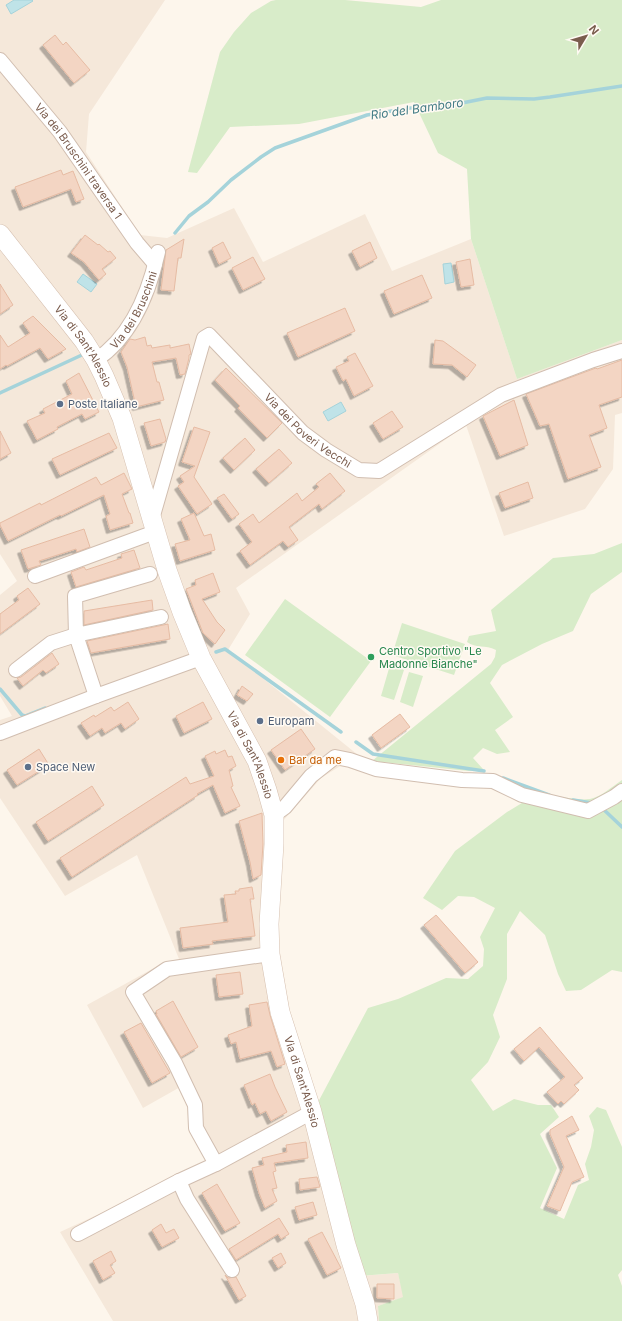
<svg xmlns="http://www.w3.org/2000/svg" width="622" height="1321" font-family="Inter,sans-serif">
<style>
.residential{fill:#f5e8da}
.green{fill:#d8ecc9}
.water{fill:#bfe3e8;stroke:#a5d3da}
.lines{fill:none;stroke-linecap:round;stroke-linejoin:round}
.stream{stroke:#a5d3da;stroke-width:3.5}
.building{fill:#f3d5c3;stroke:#e6bba3;filter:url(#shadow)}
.street-casing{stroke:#d1beb0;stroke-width:16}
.secondary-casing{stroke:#d6c0b0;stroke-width:20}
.street{stroke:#fff;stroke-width:14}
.secondary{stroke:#fff;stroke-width:19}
.service-dot{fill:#5c6f8a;stroke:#fffaf3;stroke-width:1.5}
.leisure-dot{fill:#2e9e5b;stroke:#fffaf3;stroke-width:1.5}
.food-dot{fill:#e8710a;stroke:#fffaf3;stroke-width:1.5}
.labels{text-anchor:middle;stroke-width:3;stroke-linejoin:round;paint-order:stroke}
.street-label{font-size:11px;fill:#7a5c4d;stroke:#fffaf3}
.service-label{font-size:11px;fill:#4e5e75;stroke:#fffaf3;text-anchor:start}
.leisure-label{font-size:11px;fill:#27864d;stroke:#fffaf3;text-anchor:start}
.food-label{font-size:11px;fill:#c56008;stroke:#fffaf3;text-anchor:start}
.water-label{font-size:12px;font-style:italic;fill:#437c86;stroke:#fffaf3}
</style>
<defs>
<filter id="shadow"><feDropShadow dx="-3.5" dy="3.5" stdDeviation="0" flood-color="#0004"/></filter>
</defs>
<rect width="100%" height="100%" fill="#fdf6ec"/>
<path class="residential" d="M0 0H165L89 114 86 152 140 235 167 238 234 208 263 262 365 214 392 271 471 239 517 379 622 340V413L615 415 613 469 585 509 504 536 466 425 236 588 250 614 228 650 358 755 321 778 282 822 269 972 348 1277 398 1273 404 1297 378 1306 379 1321H113L60 1232 171 1181 208 1162 193 1109 182 1086 143 1108 87 1005 163 963 179 959 137 855 65 896 0 798V720L12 716 0 696V595L17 581 0 554Z"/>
<path class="green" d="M276 0H345L421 7 441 0H622V340L517 379 471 239 467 169 438 153 414 102 299 124 230 127 197 173 188 172 220 52 234 32 251 13 271 1Z
M622 543V572L591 594 573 631 542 644 502 665 490 683 513 717 495 730 510 752 497 754 483 748 473 758 483 769 469 771 372 761 491 664 495 657 496 650C485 644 476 649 467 642L469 636 496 631 491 610 553 558 594 554Z
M285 599 371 661 330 717 245 655Z
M402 623 465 644 454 675 392 655Z
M390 665 404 670 394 700 381 696Z
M409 672 423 676 413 707 400 702Z
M622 780V972L612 970 581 990 566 991 558 974 545 935 520 911 507 934V979L493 1015 500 1037 488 1062 471 1080 493 1111 514 1099 538 1105H551L559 1117 540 1134 557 1168 540 1208 564 1219 578 1185 589 1180 585 1164 591 1147 594 1130 589 1116 597 1107 606 1110 622 1147V1270L618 1275 622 1286V1321H379L378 1306 403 1297 398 1273 359 1276 316 1106 368 1008 398 999 446 978 468 979 483 966 484 949 480 937 495 908 474 897 458 896 442 910 423 898 455 851 507 812 540 792C553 795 576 801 590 799 601 797 613 786 622 780Z"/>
<path class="water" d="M14 0H32L33 1 11 14 6 5Z
M451 263 454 282 445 284 443 264Z
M83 274 97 284 91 292 77 282Z
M341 402 346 411 328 421 323 412Z"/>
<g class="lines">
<path class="stream" d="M175 233 189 216 208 202 231 180 261 157 275 148 367 115 410 108H437L487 98 534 99 550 97 622 86
M0 393 84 354
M216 652 225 649 341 732
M0 689 22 715 25 716 45 708
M356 742 373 754 484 771
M503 778 549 795
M573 800 592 803
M601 807 622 827"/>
</g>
<path class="building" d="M55 35 63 45 66 42 90 70 74 83 43 45Z
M61 170 63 175 73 171 84 199 76 202 71 189 23 207 15 187Z
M85 235 98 245 99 244 108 252 110 251 116 258 102 269 106 274 99 280 84 262 71 253Z
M184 239 181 258H178L174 291 161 290 166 250Z
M223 242 231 258 219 264 212 248Z
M370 242 377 258 360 267 352 251Z
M253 257 265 279 243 290 232 268Z
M470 259 474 285 461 287 456 262Z
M422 275 432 298 394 314 384 291Z
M0 284 13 305 0 314Z
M345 308 355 331 298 357 287 333Z
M33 316 66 349 48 359 40 348 7 366 6 365 0 369V335L8 347 30 333 23 323Z
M145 337 147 346 151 345 152 348 170 345V348L189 344 191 354 189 355V358L185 374 180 375 176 358 152 362 157 382H159L164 400 136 407 127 367 121 352 130 339 135 340Z
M435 340 443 341 476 365 467 377 452 365 433 364Z
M355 353 373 386 354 396 346 379 343 381 336 367 349 361 347 357Z
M622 360V397L599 405 607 428 589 435 601 467 568 479 549 424 540 426 526 394 596 368 597 369Z
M226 368 282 423 267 438 238 408 240 406 215 380Z
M79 373 99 412 85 419 82 414 57 427 58 429 37 440 27 421 45 413 43 409 72 394 66 381Z
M514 400 528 445 500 456 483 416Z
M392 411 403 427 383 439 373 423Z
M160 419 166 439 165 442 151 446 144 423Z
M194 427 210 432 194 477 212 504 197 514 178 486 184 482 180 476 195 466 182 462Z
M0 431 11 453 0 459Z
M109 433 117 448 60 475 52 459Z
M245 438 255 450 234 470 223 458Z
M279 449 292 463 269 483 256 469Z
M124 473 132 489 122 494 129 513H130L133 523 110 530 106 516 110 514 104 495 61 516 60 515 8 541 0 525V523L40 503 41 505 96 477 101 485Z
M330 473 345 491 322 509 319 504 289 527 298 540 288 547 283 541 250 565 240 551 252 542 239 524 253 514 259 523 297 493 302 501 319 487 316 484Z
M528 482 533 498 505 508 499 493Z
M224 494 239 514 232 519 217 498Z
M194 513 204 536 211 534 215 550 180 561 175 544 190 540 181 519Z
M84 529 90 547 77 552 76 549 39 561 41 565 28 569 21 550Z
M134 550 140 568 76 587 71 572 84 567 86 570 122 558 121 554Z
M213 573 220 592 202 599 217 622 225 630 215 644 203 633 186 589 196 585 195 580Z
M28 588 40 604 0 634V614L19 600 17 596Z
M152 600 153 610 84 625V611Z
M168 624 170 639 91 653 87 641Z
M52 653 59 664 46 673 43 670 23 686 17 678 21 677Z
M242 686 253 694 247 701 237 695Z
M128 702 139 719 125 729 121 723 105 733 102 728 90 736 81 723 94 715 95 717 111 707 114 711Z
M203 702 212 719 184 733 176 716Z
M400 714 410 727 381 748 372 735Z
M301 729 315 749 285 770 271 750Z
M39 749 49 765 17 785 7 770Z
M225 750 228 757 232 756 236 766 229 770 233 786 231 787 240 806 225 813 213 785 197 794 198 795 72 877 60 858 186 777 190 784 214 776 205 756 215 751 216 754Z
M92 786 104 805 48 841 36 822Z
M262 813 263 844 261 875 253 879 250 862 239 821Z
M252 887 254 899H250L255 936 212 941 213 944 183 948 180 928 228 922 224 895 236 894 235 891H239V889Z
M436 915 478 962 465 973 424 925Z
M240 972 243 994 219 997 216 975Z
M173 1001 198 1047 181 1057 156 1014H157L156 1011Z
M267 1002 270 1015 285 1064 277 1067 271 1051 240 1059 236 1042 231 1044 228 1035 252 1026 249 1005Z
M141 1023 170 1073 152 1083 124 1032Z
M540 1027 583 1078 574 1085 579 1090 564 1104 561 1101 558 1104 547 1092 565 1077 539 1047 524 1061 514 1049Z
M270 1074 275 1087 287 1112 271 1121 266 1111 260 1114 255 1103 252 1105 244 1085Z
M572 1116 579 1130 566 1136 584 1177 572 1182 560 1211 547 1206 564 1167 550 1134V1130Z
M306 1142 308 1158 274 1163 276 1171 273 1172 277 1188 272 1189 277 1201 265 1208 259 1193 252 1168 264 1165 262 1158 287 1152 286 1145Z
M317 1177 320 1187 300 1190 299 1179Z
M217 1184 240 1223 225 1231 202 1193Z
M313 1202 317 1215 299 1220 295 1207Z
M279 1218 289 1234 281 1239 278 1234 236 1260 229 1249Z
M161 1224 166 1233 174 1229 179 1238 162 1247 152 1230Z
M322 1232 341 1268 327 1275 308 1239Z
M111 1251 116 1261 110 1265 115 1273 103 1280 93 1261Z
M281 1253 286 1263 278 1268 272 1258Z
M225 1275 228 1278 236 1277 246 1296 239 1300Z
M377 1284H394V1299L377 1298Z"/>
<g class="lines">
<g class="street-casing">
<g id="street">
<path id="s1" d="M0 60 60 132 137 243 155 264"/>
<path id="s2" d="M96 360C132 336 149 293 158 252"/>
<path id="s3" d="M152 519 204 338 209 335 303 433 326 450 359 470 379 471 501 395 593 360 622 351"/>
<path d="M150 574 75 596 76 635 161 617"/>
<path d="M35 576 155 532"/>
<path d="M16 670 51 643 76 635 96 696"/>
<path d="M0 733 96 696 201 658"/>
<path d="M274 815 285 807 311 776 335 757 350 760 376 769 462 780 493 781 522 795 588 811 614 797 622 791"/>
<path d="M216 1164 196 1128 195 1105 175 1063 133 992 167 969 270 954"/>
<path d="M179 1181 187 1199 232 1270"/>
<path d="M78 1234 179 1181 216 1164 312 1112"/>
</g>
</g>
<g class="secondary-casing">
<g id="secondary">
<path id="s4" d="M0 234 84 341 96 360 104 376 122 418 167 570 182 612 201 658 257 761 267 790 274 815V844L269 924 270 954 280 1012 312 1112 346 1245 365 1304 368 1321"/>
</g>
</g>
<use href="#street" class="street"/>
<use href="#secondary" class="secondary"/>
</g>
<g class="service-dot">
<circle cx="60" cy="404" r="4"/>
<circle cx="260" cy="721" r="4"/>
<circle cx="28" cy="767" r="4"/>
</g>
<circle class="leisure-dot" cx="371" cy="657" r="4"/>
<circle class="food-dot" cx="281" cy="760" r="4"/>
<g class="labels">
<g class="street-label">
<text dy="4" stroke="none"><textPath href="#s1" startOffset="128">Via dei Bruschini traversa 1</textPath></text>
<text dy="4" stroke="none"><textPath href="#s2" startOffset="64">Via dei Bruschini</textPath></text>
<text dy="4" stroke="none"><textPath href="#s4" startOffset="140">Via di Sant'Alessio</textPath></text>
<text dy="4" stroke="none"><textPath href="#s3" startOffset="332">Via dei Poveri Vecchi</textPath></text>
<text dy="4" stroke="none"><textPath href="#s4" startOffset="584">Via di Sant'Alessio</textPath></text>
<text dy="4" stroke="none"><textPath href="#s4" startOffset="920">Via di Sant'Alessio</textPath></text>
</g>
<g class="service-label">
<text x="68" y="408">Poste Italiane</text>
<text x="268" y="725">Europam</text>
<text x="36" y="771">Space New</text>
</g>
<g class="leisure-label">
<text x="379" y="655">Centro Sportivo "Le<tspan x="379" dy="13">Madonne Bianche"</tspan></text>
</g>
<g class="food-label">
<text x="289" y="764">Bar da me</text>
</g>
<g class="water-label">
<text transform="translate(417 109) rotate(-8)" y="4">Rio del Bamboro</text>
</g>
</g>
<g transform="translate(586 36) rotate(52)" stroke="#fffaf3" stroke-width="3" paint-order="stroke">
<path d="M0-3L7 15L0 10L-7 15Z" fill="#7a5c4d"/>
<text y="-6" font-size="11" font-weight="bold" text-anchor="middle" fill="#7a5c4d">N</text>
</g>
</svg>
